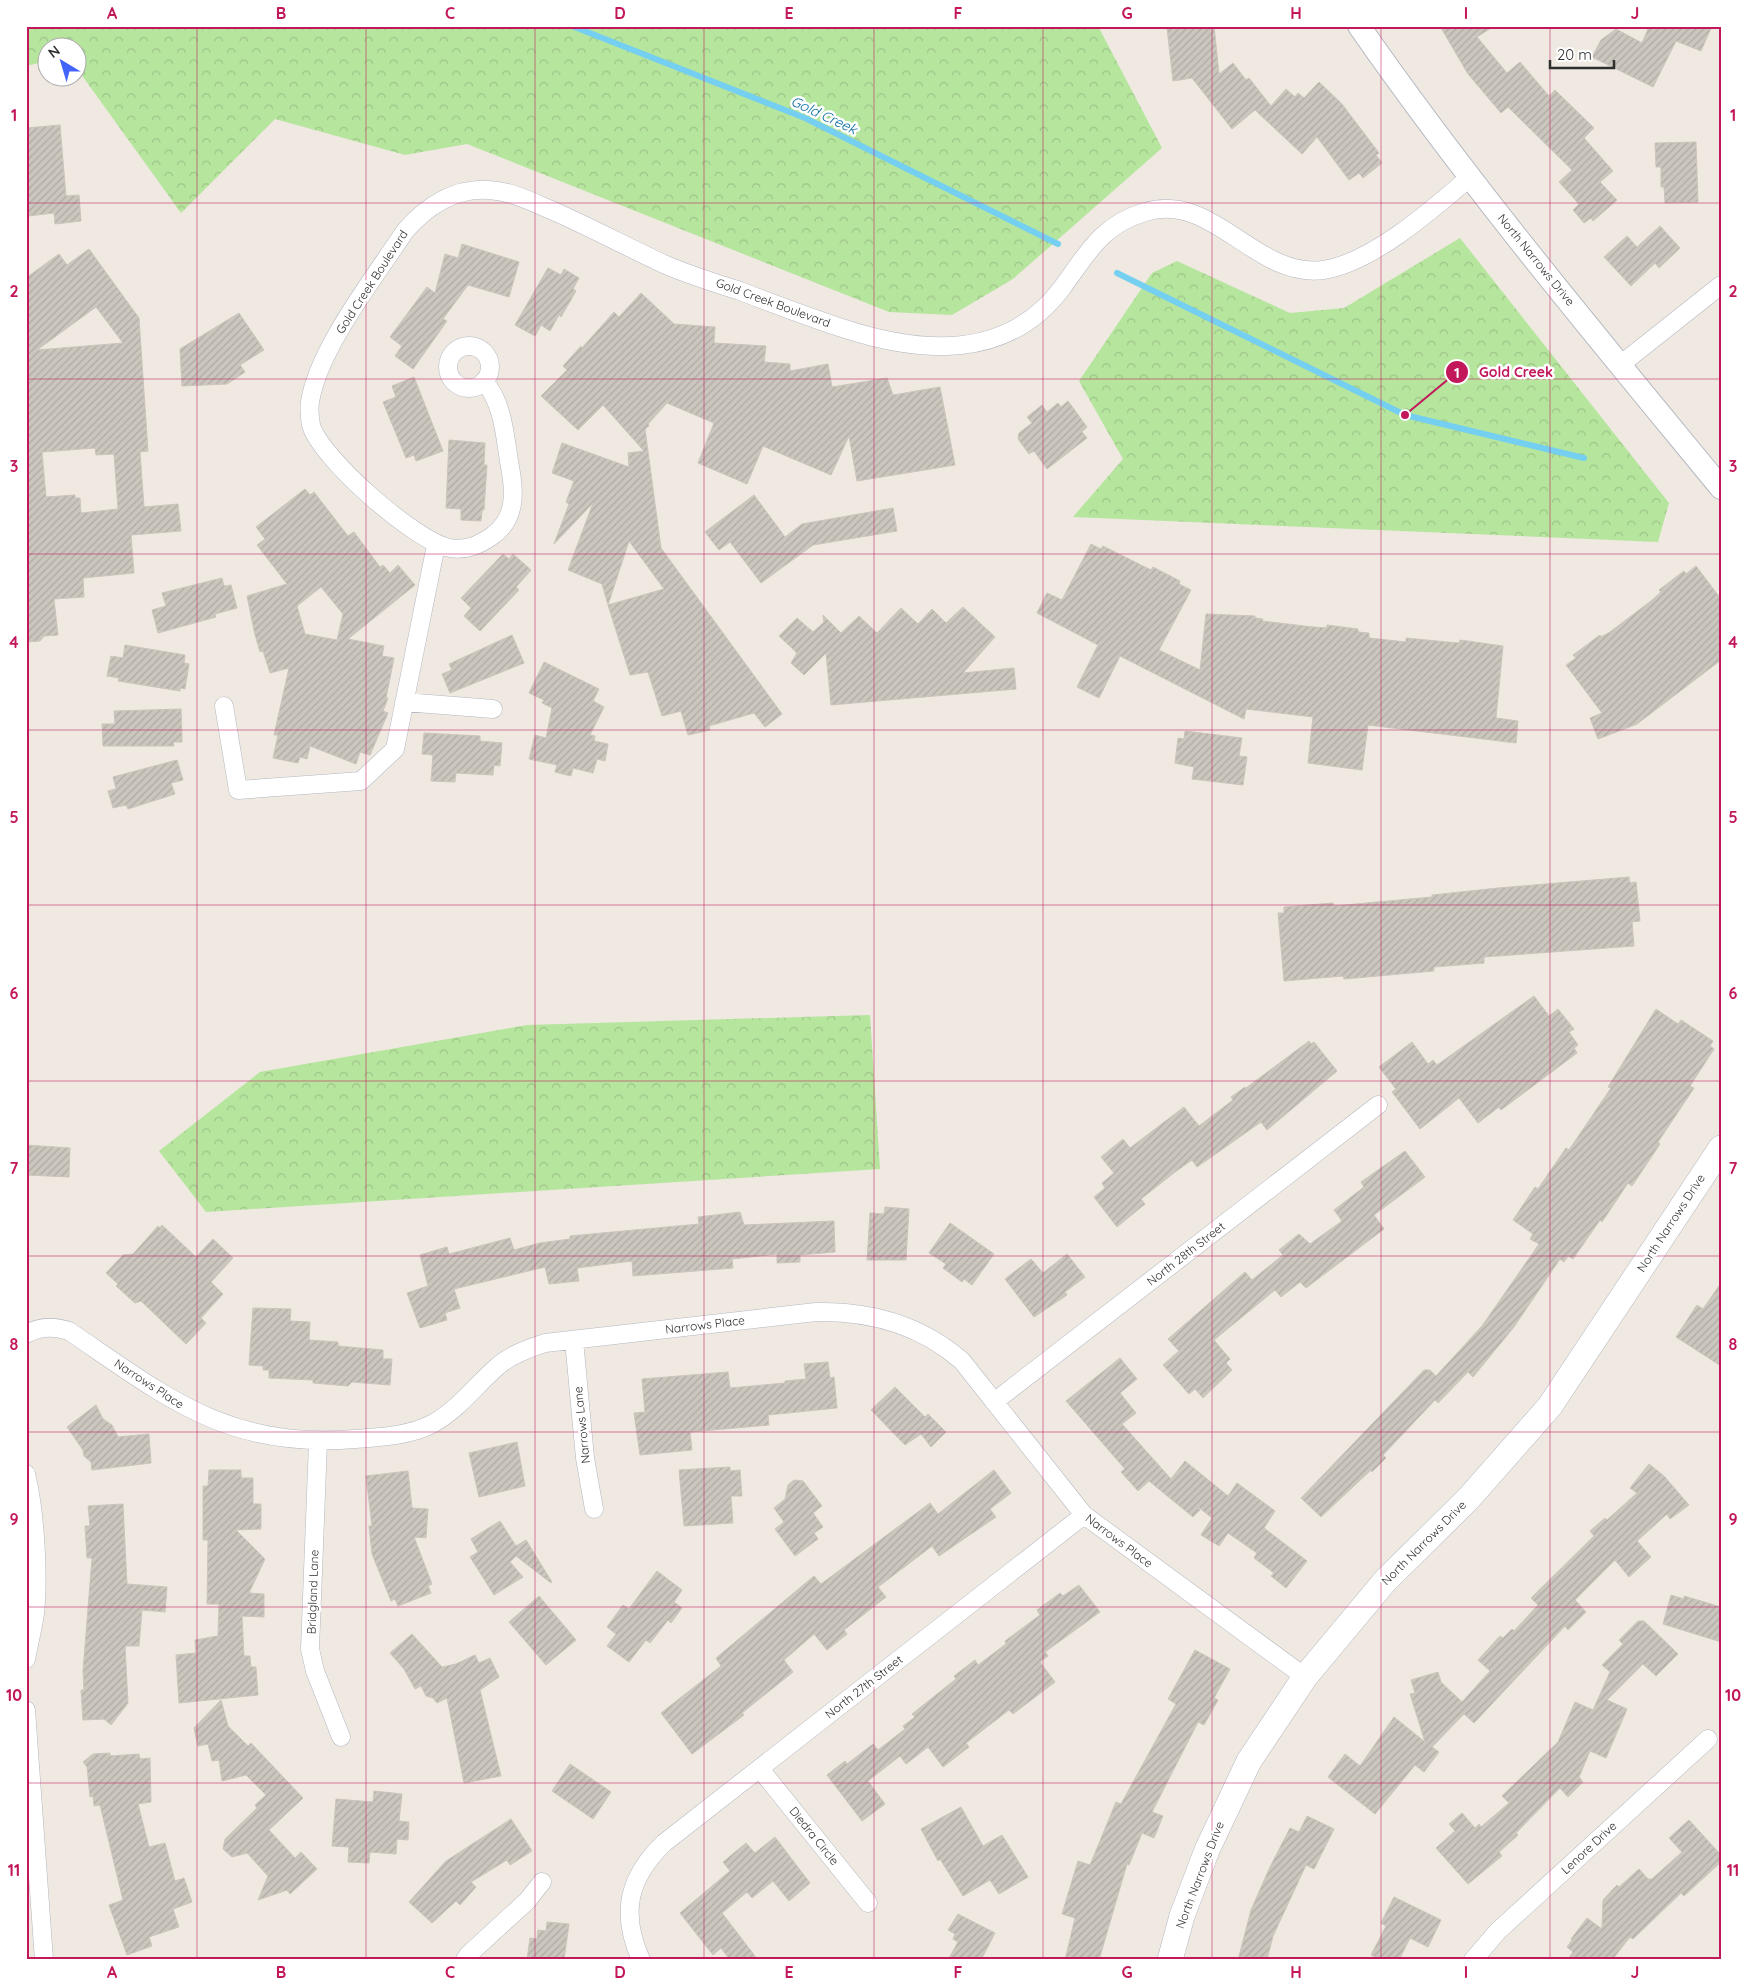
<svg xmlns="http://www.w3.org/2000/svg" width="1747" height="1986" font-family="Quicksand,sans-serif">
<style>
.forest{fill:url(#forest-crowns)}
.lines{fill:none;stroke-linecap:round;stroke-linejoin:round}
.stream{stroke:#75cff0;stroke-width:6}
.building{fill:url(#building-hatch);stroke:#cbc5ba;fill-rule:evenodd}
.minor-casing{stroke:#b4b7c1;stroke-width:19}
.tertiary-casing{stroke:#b4b7c1;stroke-width:24}
.secondary-casing{stroke:#b4b7c1;stroke-width:26}
.minor{stroke:#fff;stroke-width:18}
.tertiary{stroke:#fff;stroke-width:22}
.secondary{stroke:#fff;stroke-width:25}
.grid{fill:none;stroke:#c2185b;stroke-width:1;stroke-opacity:0.55}
.labels{text-anchor:middle;stroke-width:5;stroke-linejoin:round;paint-order:stroke}
.street-label{font-size:12px;fill:#2e2e2e;stroke:#fff}
.water-label{font-size:14px;font-style:italic;fill:#0d6fa3;stroke:#fff}
.leader{fill:none;stroke:#c2185b;stroke-width:2}
.callout-dot{fill:#c2185b;stroke:#fff;stroke-width:2}
.mark-label{font-size:15px;text-anchor:middle;font-weight:bold;fill:#fff}
.callout-label{font-size:14px;text-anchor:middle;font-weight:bold;fill:#c2185b;stroke:#fff;stroke-width:5;stroke-linejoin:round;paint-order:stroke}
.neatline{fill:none;stroke:#c2185b;stroke-width:2}
.grid-label{font-size:16px;text-anchor:middle;font-weight:bold;fill:#c2185b}
</style>
<defs>
<pattern id="forest-crowns" width="20" height="18" patternUnits="userSpaceOnUse" patternTransform="scale(1.25)"><rect width="20" height="18" fill="#b6e59e"/><path d="M2 6a3 3 0 1 1 6 0M12 15a3 3 0 1 1 6 0" fill="none" stroke="#9dc588"/></pattern>
<pattern id="building-hatch" width="6" height="6" patternUnits="userSpaceOnUse" patternTransform="scale(1.25)"><rect width="6" height="6" fill="#cbc7bf"/><path d="M-1 1l2-2M0 6l6-6M5 7l2-2" fill="none" stroke="#afaba4"/></pattern>
</defs>
<rect width="100%" height="100%" fill="#efe9e1"/>
<path class="forest" d="M26 26H1098L1162 148 1013 279 952 315 889 312 467 144 405 155 275 119 181 213 78 70V48H48L47 61 26 66Z
M1460 238 1669 503 1658 542 1073 517 1123 459 1079 381 1152 273 1177 261 1290 313 1344 308Z
M870 1015 880 1169 206 1212 159 1151 260 1072 527 1025Z"/>
<g class="lines">
<path class="stream" d="M572 26 805 118 1058 244
M1117 273 1405 415 1584 458"/>
</g>
<path class="building" d="M1186 26H1214L1219 74 1233 63 1246 80 1249 78 1271 106 1286 89 1295 97 1298 93 1304 98 1319 82 1342 104 1379 153 1376 155 1382 163 1363 178 1359 173 1349 180 1317 137 1302 154 1255 110 1232 129 1192 78 1173 81 1167 28Z
M1440 26H1494L1477 37 1507 73 1520 62 1549 96 1555 90 1594 128 1584 138 1613 171 1600 182 1617 200 1593 221 1591 218 1584 223 1573 210 1579 204 1559 182 1572 170 1508 107 1501 113 1468 74Z
M1642 26H1712L1701 51 1676 41 1653 87 1592 57 1601 40 1616 29 1642 43 1648 29Z
M60 125 66 196 79 195 81 221 55 224 54 213 28 216 26 128Z
M1696 142 1698 202 1665 203 1664 187H1661V167H1656L1655 143Z
M1660 226 1680 248 1659 268 1655 263 1631 286 1604 257 1627 236 1637 247Z
M462 244 519 262 509 297 468 285 443 319 447 321 413 369 395 356 402 346 390 337 427 287 435 293 445 254 458 258Z
M89 249 139 318 148 451 140 452 144 507 178 504 181 531 131 535 134 573 83 578 84 597 54 599 58 635 44 636 40 641 26 642V278L59 254 67 265ZM96 307 123 343 37 350ZM95 448 96 455 114 454 118 509 81 513 80 498H75V495L46 497 42 452Z
M548 268 561 275 564 269 579 278 573 289 576 291 561 317 559 315 550 331 541 325 535 336 515 325Z
M641 293 674 324 715 327 714 343 766 346 764 362 790 364V371L828 364 832 387 887 378 893 395 940 387 955 465 857 481 849 436 831 475 763 446 747 484 698 463 714 423 667 403 648 424 649 426 645 429 661 548 782 714 765 727 754 713 709 726 710 730 688 735 681 711 662 716 648 672 630 675 608 605 664 589 629 541 608 605 602 584 568 570 593 503 554 544 569 504 566 502 574 481 552 473 562 443 629 467 628 453 644 451 603 405 578 430 541 396 567 370 563 366 581 346 582 348 614 312 619 317Z
M239 313 264 350 240 365 245 372 227 384 182 386 180 349Z
M414 377 443 451 416 461 414 455 406 458 383 402 396 397 392 386Z
M1068 401 1087 427 1082 432 1087 438 1047 469 1034 451 1029 454 1018 439 1019 433 1032 423 1027 417 1042 405 1047 412 1058 403 1061 407Z
M449 440 485 443 484 465H487L484 510H482L481 521 461 520V509L446 508Z
M305 489 310 495 314 492 348 536 354 532 380 567 383 565 390 573 398 565 415 585 348 639 384 646 382 656 394 658 386 698H388L383 711 388 713 370 755 360 752 356 764 310 746 307 759 300 757 298 763 273 758 278 735H274L289 668 270 673 263 651 260 652 255 635 247 596 287 584 257 545 265 539 256 527ZM321 587 343 614 337 640 305 634 297 606Z
M754 495 785 537 802 524 893 508 897 531 813 545 761 583 730 542 719 550 705 532Z
M1091 544 1101 549 1103 546 1151 570 1153 567 1180 581 1179 584 1191 590 1159 650 1200 670 1206 614 1255 616V618L1263 619 1262 621 1313 627 1327 628V625L1358 629V632L1369 633V638L1406 642V638L1447 642 1459 643 1460 640 1503 646 1496 718 1518 721 1516 743 1368 725 1362 770 1308 763 1313 717 1246 709 1244 719 1120 656 1099 698 1077 687 1098 645 1037 613 1047 593 1062 600Z
M503 554 509 559 513 554 531 570 516 587 519 590 480 631 464 616 471 608 461 598Z
M1696 566 1721 599V660L1637 724 1598 739 1590 718 1602 713 1566 665 1576 658 1573 655 1600 635 1601 637 1610 632 1651 601 1661 592 1659 590 1684 571 1686 574Z
M222 578 224 586 231 585 237 608 215 614 216 617 158 633 152 610 166 606 162 593Z
M963 607 995 637 963 673 1014 668 1016 689 831 705 826 653 804 675 791 663 797 653 779 636 797 618 813 632 824 622 823 615 841 633 859 616 877 633 901 608 918 624 932 609 946 623Z
M512 635 524 663 450 693 442 674 452 670 449 664Z
M125 645 185 655 184 663 189 664 185 689 180 688V691L118 681 119 678 107 676 111 656 123 658Z
M544 662 599 689 593 701 604 707 590 735 595 736 594 741 608 744 605 761 597 759 593 773 573 768 571 776 555 772 557 765 529 759 535 735 546 738 552 708 542 703 544 700 529 693Z
M181 709 182 742H173L174 746H103L102 724H115L114 711Z
M1185 731 1242 738 1239 756 1247 757 1243 785 1192 779 1194 767 1175 763 1178 738 1184 739Z
M424 733 480 736V741L502 743 500 766 494 765 493 775 456 773 455 782 431 781 433 755 422 754Z
M177 760 183 780 171 783 175 794 128 809 126 805 113 808 108 791 116 789 113 777Z
M1629 877 1630 883 1636 882 1640 921 1632 922 1634 946 1484 957V963L1434 967V971L1344 979 1343 976 1284 981 1278 913H1284V907L1333 903 1334 906 1432 897V895L1498 888Z
M1534 996 1549 1016 1558 1009 1574 1029 1569 1032 1578 1045 1574 1048 1577 1053 1501 1110 1499 1107 1478 1123 1459 1098 1420 1129 1392 1092 1396 1089 1379 1067 1412 1042 1428 1064 1433 1060 1437 1065Z
M1656 1009 1678 1024 1681 1020 1713 1041 1710 1046 1714 1049 1690 1086 1694 1088 1658 1142 1660 1144 1632 1186 1628 1183 1602 1222 1600 1220 1573 1259 1568 1256 1564 1262 1560 1259 1514 1327 1473 1377 1468 1372 1438 1403 1435 1400 1383 1455 1386 1458 1372 1472 1371 1470 1321 1517 1301 1498 1424 1370H1430L1436 1376 1482 1326 1539 1244 1530 1239 1533 1234 1513 1220 1535 1187 1538 1189 1566 1148 1569 1150 1611 1088 1608 1087Z
M1309 1041 1311 1044 1314 1042 1337 1071 1267 1130 1261 1122 1197 1167 1192 1160 1175 1172 1141 1199 1145 1204 1117 1227 1094 1197 1105 1188 1102 1183 1114 1173 1101 1157 1123 1139 1130 1148 1184 1107 1199 1126 1233 1100 1231 1097 1245 1087 1246 1088Z
M26 1145 70 1148 69 1177 26 1175Z
M1405 1151 1425 1177 1374 1215 1384 1229 1306 1288 1300 1282 1281 1297 1275 1290 1214 1340 1230 1359 1226 1363 1232 1370 1203 1398 1195 1389 1189 1394 1163 1365 1179 1351 1168 1339 1245 1272 1252 1280 1283 1255 1279 1250 1299 1234 1310 1244 1342 1221 1334 1210 1364 1187 1361 1182Z
M885 1207 909 1209 906 1260H867L870 1213 884 1214Z
M740 1212 744 1225 834 1221 835 1252 800 1255V1262L777 1263V1254L732 1259 733 1268 633 1276 632 1261 577 1268 579 1281 549 1284 545 1267 454 1289 460 1308 445 1313 447 1320 420 1328 407 1293 428 1286 420 1255 447 1247 449 1254 510 1238 514 1250 540 1243 570 1239V1236L699 1224 698 1217Z
M950 1223 994 1254 972 1285 964 1279 962 1282 943 1268 946 1264 929 1253Z
M162 1225 196 1257 213 1239 233 1258 211 1282 223 1294 201 1318 206 1323 186 1344 141 1301 135 1303 116 1286 118 1284 106 1273 123 1255 133 1254 158 1226 160 1228Z
M1067 1254 1085 1277 1065 1292 1067 1295 1034 1317 1005 1279 1031 1259 1043 1273Z
M1721 1283V1366L1676 1337 1697 1305 1703 1309Z
M253 1308 291 1309 290 1321 310 1322 309 1340 338 1342V1346L383 1350V1359H392L390 1385 352 1382 348 1386 313 1383V1380L269 1378V1370H263V1366L249 1365Z
M1120 1358 1137 1379 1120 1393 1136 1413 1122 1424 1171 1479 1185 1461 1228 1496 1237 1483 1275 1511 1264 1528 1307 1561 1286 1588 1271 1576 1274 1573 1254 1558 1257 1553 1228 1533 1219 1546 1201 1535 1212 1518 1197 1506 1200 1510 1193 1517 1149 1481 1138 1491 1121 1472 1125 1469 1066 1401Z
M828 1362 830 1378 834 1377 837 1408 768 1415 769 1425 690 1432 692 1450 640 1455 634 1413 645 1412 642 1379 728 1372 730 1388 785 1383V1381L806 1379 804 1364Z
M895 1387 925 1417 928 1414 946 1432 931 1447 921 1434 905 1445 871 1410Z
M96 1405 103 1419 112 1425 118 1437 149 1434 151 1463 92 1470 91 1462 84 1456 83 1450 67 1427Z
M517 1442 525 1486 479 1497 469 1453Z
M1649 1464 1664 1476 1689 1505 1670 1519 1667 1514 1637 1541 1651 1557 1629 1577 1615 1560 1575 1600 1586 1612 1568 1630 1565 1626 1474 1723 1464 1714 1432 1747 1439 1752 1424 1772 1415 1765 1375 1814 1328 1777 1345 1754 1360 1766 1394 1717 1425 1742 1410 1694 1415 1693 1411 1680 1438 1672 1441 1682 1462 1702 1490 1671 1478 1660 1500 1636 1503 1638 1512 1629 1514 1631 1538 1605 1531 1598 1594 1536 1590 1531 1605 1518 1607 1520 1637 1493 1630 1488Z
M730 1467V1471L740 1470 742 1496H731L733 1523 684 1526 679 1470Z
M209 1470H241V1478H253V1504H261V1529L236 1530 265 1559 249 1593 264 1594V1617L242 1616 244 1656H250L251 1667H256L258 1695 179 1703 176 1655 196 1653 195 1640 218 1636 219 1604H207L208 1540H203V1486H208Z
M994 1470 1011 1493 990 1509 996 1517 939 1556 932 1546 878 1587 886 1597 844 1630 847 1634 827 1650 814 1634 784 1660 793 1672 742 1713 744 1715 692 1754 661 1713 721 1666 716 1658 814 1576 821 1584 930 1503 938 1514Z
M408 1471 412 1508 428 1509 426 1538 414 1537 432 1584 428 1586 431 1593 398 1606 395 1599 391 1601 372 1554 369 1526H372L366 1476Z
M794 1480 803 1481 822 1506 813 1513 823 1527 814 1533 818 1539 795 1556 775 1529 784 1522 774 1508 785 1499 788 1485Z
M123 1504 127 1584 167 1587 165 1612 142 1610 139 1646H125L128 1703 111 1725 104 1719 83 1720 81 1690H84L83 1671 92 1558H87L85 1526H90L88 1506Z
M500 1521 516 1546 526 1540 552 1582 551 1583 516 1556 510 1562 523 1577 494 1595 470 1557 478 1552 471 1539Z
M657 1571 682 1590 674 1602 682 1608 671 1623 668 1620 650 1643 646 1640 629 1662 607 1646 616 1634 607 1627 623 1605 629 1609Z
M1079 1585 1100 1612 1045 1652 1048 1656 1040 1662 1055 1682 1013 1714 1009 1710 966 1743 969 1747 943 1767 928 1747 906 1764 900 1756 868 1781 885 1804 862 1821 827 1775 845 1761 847 1764 873 1744 878 1750 905 1729 903 1726 915 1717 912 1714 956 1679 954 1676 975 1660 978 1665 1006 1644 1005 1641 1040 1615 1037 1610 1060 1593 1063 1596Z
M1671 1595 1684 1599V1596L1721 1607V1642L1663 1624Z
M539 1596 576 1640 546 1665 509 1622Z
M1638 1621H1644L1678 1654 1656 1676 1643 1664 1607 1700 1627 1709 1606 1758 1590 1751 1579 1777 1583 1782 1568 1797 1560 1788 1516 1833 1518 1835 1499 1852 1502 1856 1468 1884 1436 1848 1455 1831 1449 1824 1462 1813 1475 1828 1479 1824 1481 1827 1509 1803 1502 1796 1558 1742 1575 1702 1593 1710 1610 1672 1602 1665 1623 1644 1619 1640Z
M412 1634 442 1667 456 1664 475 1655 479 1663 490 1658 499 1677 480 1690 501 1776 464 1783 447 1698 437 1703 433 1698 426 1696 421 1686 415 1689 404 1669 390 1653Z
M1195 1650 1230 1669 1214 1698 1218 1700 1204 1725 1198 1722 1152 1812 1163 1816 1154 1838 1142 1833 1129 1865 1127 1864 1099 1960H1065L1075 1918 1062 1914 1078 1861 1090 1865 1116 1802 1121 1804 1176 1704 1168 1699Z
M221 1700 228 1726 248 1746 251 1743 303 1798 269 1830 295 1858 301 1852 317 1869 290 1894 287 1890 258 1900 268 1876 247 1853 232 1857 223 1849 225 1839 257 1808 255 1805 266 1795 246 1775 222 1781 219 1760 212 1761 208 1744 198 1746 194 1728Z
M110 1753V1756L139 1754 140 1759 150 1758 151 1802 138 1804 149 1847 165 1843 175 1881 184 1878 192 1902 173 1909 179 1927 149 1937 152 1946 127 1955 109 1905 123 1900 100 1805 94 1806 93 1796 90 1797 87 1767 83 1762 93 1754Z
M570 1764 611 1792 593 1819 552 1791Z
M374 1791 402 1794 399 1821 409 1822 408 1840 397 1839 396 1854 370 1852 369 1863 348 1862 349 1847 332 1846 336 1799 373 1802Z
M961 1807 983 1846 1002 1835 1028 1877 999 1894 990 1880 963 1896 940 1859 938 1861 921 1829Z
M1307 1816 1334 1829 1314 1869 1306 1865 1273 1936 1267 1960H1238L1251 1910 1270 1867 1290 1828 1299 1832Z
M511 1819 532 1851 510 1865 507 1860 471 1882 476 1887 460 1905 456 1901 432 1923 409 1902 446 1861Z
M1689 1820 1721 1855V1862L1684 1896 1681 1893 1633 1939 1630 1937 1612 1960H1567L1573 1952 1567 1947 1572 1940 1571 1939 1587 1918 1602 1929 1603 1900 1617 1885 1619 1887 1639 1869 1648 1879H1652L1682 1852 1669 1838Z
M775 1837 810 1883 789 1901 773 1881 752 1898 747 1892 722 1913 758 1960H730L721 1948 713 1955 680 1913 730 1871 723 1862 746 1843 755 1853Z
M1394 1897 1441 1920 1428 1947 1410 1938 1399 1960H1381L1371 1955 1386 1926 1381 1923Z
M958 1914 995 1933 981 1960H948L958 1942 953 1939 955 1934 948 1930Z
M547 1922 569 1924 564 1960H527L530 1938 537 1939 538 1930 546 1931Z"/>
<g class="lines">
<g class="minor-casing">
<path id="minor" d="M448 367a21 21 0 1 1 42 0a21 21 0 1 1-42 0Z
M1620 365 1721 285
M484 381C504 404 505 439 510 467 515 493 516 519 492 536 479 545 466 551 450 548 416 542 320 458 311 425 310 419 309 408 310 402 318 349 375 277 405 231 427 206 454 188 488 190 511 191 530 201 551 210 590 227 627 247 666 265 689 275 715 283 740 291 774 304 808 317 842 328 921 354 1007 361 1062 288 1087 254 1101 225 1145 212 1213 191 1256 279 1323 270 1372 263 1433 209 1470 177
M404 702 493 709
M224 706 238 790 361 781 395 749 436 545
M26 1334C40 1326 54 1326 69 1331 168 1398 227 1449 355 1439 380 1437 409 1436 432 1424 458 1410 476 1385 498 1366 510 1355 530 1348 545 1343L816 1312C870 1311 921 1325 962 1361L1084 1515 1305 1677
M574 1340 585 1458 594 1509
M994 1402 1378 1105
M318 1442 310 1649 315 1671 341 1737
M26 1474C35 1510 39 1576 35 1613 33 1628 29 1643 26 1659
M26 1710 44 1960
M760 1769 868 1903
M465 1960 468 1955 527 1901 542 1882
M641 1960C620 1913 628 1878 664 1843L1084 1515
M1473 1960 1498 1931 1708 1739"/>
</g>
<g class="tertiary-casing">
<path id="tertiary" d="M1359 26C1471 187 1597 337 1721 488"/>
</g>
<g class="secondary-casing">
<path id="secondary" d="M1170 1960 1182 1916 1207 1850 1249 1761 1305 1677 1385 1581 1469 1498 1550 1406 1721 1148"/>
</g>
<use href="#minor" class="minor"/>
<use href="#tertiary" class="tertiary"/>
<use href="#secondary" class="secondary"/>
</g>
<path class="grid" d="M197 26V1960M366 26V1960M535 26V1960M704 26V1960M874 26V1960M1043 26V1960M1212 26V1960M1381 26V1960M1550 26V1960M26 203H1721M26 379H1721M26 554H1721M26 730H1721M26 905H1721M26 1081H1721M26 1256H1721M26 1432H1721M26 1607H1721M26 1783H1721"/>
<g class="labels">
<g class="street-label">
<text transform="translate(1536 260) rotate(51)" y="4">North Narrows Drive</text>
<text transform="translate(372 282) rotate(-57)" y="4">Gold Creek Boulevard</text>
<text transform="translate(773 303) rotate(20)" y="4">Gold Creek Boulevard</text>
<text transform="translate(1671 1223) rotate(-57)" y="4">North Narrows Drive</text>
<text transform="translate(1186 1254) rotate(-38)" y="4">North 28th Street</text>
<text transform="translate(705 1325) rotate(-7)" y="4">Narrows Place</text>
<text transform="translate(149 1384) rotate(33)" y="4">Narrows Place</text>
<text transform="translate(582 1425) rotate(-96)" y="4">Narrows Lane</text>
<text transform="translate(1119 1541) rotate(37)" y="4">Narrows Place</text>
<text transform="translate(1424 1543) rotate(-45)" y="4">North Narrows Drive</text>
<text transform="translate(313 1592) rotate(-88)" y="4">Bridgland Lane</text>
<text transform="translate(864 1687) rotate(-38)" y="4">North 27th Street</text>
<text transform="translate(814 1836) rotate(51)" y="4">Diedra Circle</text>
<text transform="translate(1589 1848) rotate(-43)" y="4">Lenore Drive</text>
<text transform="translate(1200 1875) rotate(-69)" y="4">North Narrows Drive</text>
</g>
<g class="water-label">
<text transform="translate(824 115) rotate(25)" y="5">Gold Creek</text>
</g>
</g>
<path class="leader" d="M1405 415L1457 372"/>
<g class="callout-dot">
<circle cx="1405" cy="415" r="5"/>
<circle cx="1457" cy="372" r="12"/>
</g>
<g class="mark-label">
<text x="1457" y="378">1</text>
</g>
<g class="callout-label">
<text x="1516" y="377">Gold Creek</text>
</g>
<rect width="1747" height="1986" fill="none" stroke="#ffffff" stroke-width="55"/>
<g transform="translate(62 62) rotate(322)"><circle r="24" fill="#ffffff" stroke="#ababab"/>
<path d="M0-4L9 19L0 12L-9 19Z" fill="#4264fb"/>
<text y="-8" font-size="14" font-weight="bold" text-anchor="middle" fill="#2e2e2e">N</text>
</g>
<path d="M1550 60v8h64v-8" fill="none" stroke="#2e2e2e" stroke-width="2.5"/>
<text x="1557" y="60" font-size="15" fill="#2e2e2e" stroke="#ffffff" stroke-width="4" paint-order="stroke">20 m</text>
<rect x="28" y="28" width="1692" height="1930" class="neatline"/>
<g class="grid-label">
<text x="112" y="19">A</text>
<text x="281" y="19">B</text>
<text x="450" y="19">C</text>
<text x="620" y="19">D</text>
<text x="789" y="19">E</text>
<text x="958" y="19">F</text>
<text x="1127" y="19">G</text>
<text x="1296" y="19">H</text>
<text x="1466" y="19">I</text>
<text x="1635" y="19">J</text>
<text x="14" y="121">1</text>
<text x="1733" y="121">1</text>
<text x="14" y="297">2</text>
<text x="1733" y="297">2</text>
<text x="14" y="472">3</text>
<text x="1733" y="472">3</text>
<text x="14" y="648">4</text>
<text x="1733" y="648">4</text>
<text x="14" y="823">5</text>
<text x="1733" y="823">5</text>
<text x="14" y="999">6</text>
<text x="1733" y="999">6</text>
<text x="14" y="1174">7</text>
<text x="1733" y="1174">7</text>
<text x="14" y="1350">8</text>
<text x="1733" y="1350">8</text>
<text x="14" y="1525">9</text>
<text x="1733" y="1525">9</text>
<text x="14" y="1701">10</text>
<text x="1733" y="1701">10</text>
<text x="14" y="1876">11</text>
<text x="1733" y="1876">11</text>
<text x="112" y="1978">A</text>
<text x="281" y="1978">B</text>
<text x="450" y="1978">C</text>
<text x="620" y="1978">D</text>
<text x="789" y="1978">E</text>
<text x="958" y="1978">F</text>
<text x="1127" y="1978">G</text>
<text x="1296" y="1978">H</text>
<text x="1466" y="1978">I</text>
<text x="1635" y="1978">J</text>
</g>
</svg>
